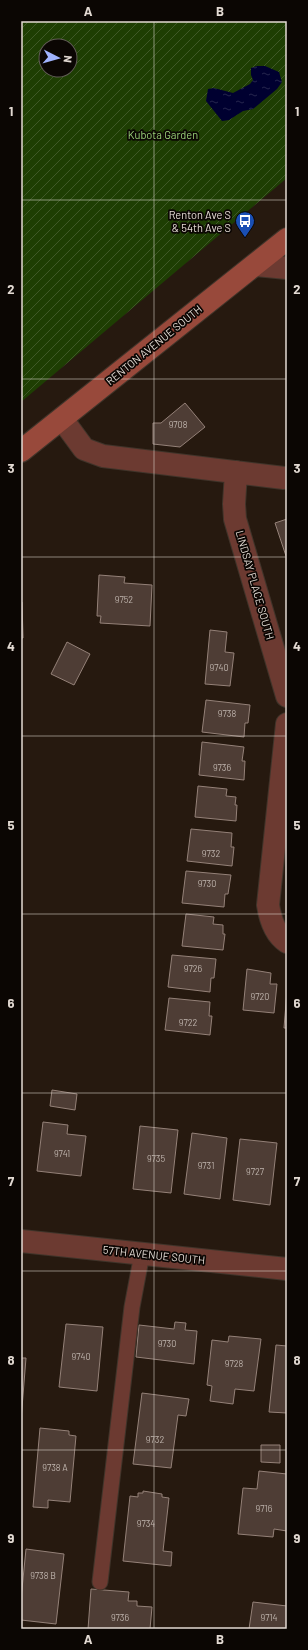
<svg xmlns="http://www.w3.org/2000/svg" width="308" height="1650" font-family="Barlow,sans-serif">
<style>
.garden{fill:url(#garden-furrows);fill-rule:evenodd}
.water{fill:url(#water-ripples)}
.building{fill:#4e3d35;stroke:#948178}
.lines{fill:none;stroke-linecap:round;stroke-linejoin:round}
.lane-casing{stroke:#40342a;stroke-width:17}
.street-casing{stroke:#40342a;stroke-width:24}
.secondary-casing{stroke:#40342a;stroke-width:24}
.lane{stroke:#6c3a31;stroke-width:15}
.street{stroke:#6c3a31;stroke-width:22}
.secondary{stroke:#98493b;stroke-width:22}
.grid{fill:none;stroke:#e3dad3;stroke-width:1;stroke-opacity:0.55}
.labels{text-anchor:middle;stroke-width:3.5;stroke-linejoin:round;paint-order:stroke}
.number-label{font-size:9px;fill:#beb3ac}
.park-label{font-size:11px;fill:#9ad179;stroke:#0b0603}
.poi-label{font-size:11px;fill:#e3dad3;stroke:#0b0603;text-anchor:end}
.street-label{font-size:11px;fill:#e3dad3;stroke:#0b0603}
.neatline{fill:none;stroke:#e3dad3;stroke-width:1.5}
.grid-label{font-size:13px;text-anchor:middle;font-weight:bold;fill:#e3dad3}
</style>
<defs>
<pattern id="garden-furrows" width="10" height="10" patternUnits="userSpaceOnUse"><rect width="10" height="10" fill="#1e3e03"/><path d="M-1 1l2-2M0 10L10 0M9 11l2-2" fill="none" stroke="#3f5927"/></pattern>
<pattern id="water-ripples" width="26" height="14" patternUnits="userSpaceOnUse"><rect width="26" height="14" fill="#000030"/><path d="M2 4q2-2 4 0t4 0M15 11q2-2 4 0t4 0" fill="none" stroke="#25254d"/></pattern>
</defs>
<rect width="100%" height="100%" fill="#26190f"/>
<path class="garden" d="M21 21H287V178L21 402ZM46 46H70V70H46Z"/>
<path class="water" d="M257 66H265L279 72 282 82 277 89 253 109 243 111 229 120 222 121 206 101 208 89 214 88 233 93 250 84 253 80 251 75V68Z"/>
<path class="building" d="M185 403 205 427 180 447 153 444V423H161Z
M287 519V555L286 556 275 523Z
M99 575 125 577 124 583 152 585 150 626 100 623 101 616H97Z
M21 602H22L23 638H21Z
M210 630 227 632 225 652 234 653 230 686 205 684Z
M67 642 90 654 74 685 51 674Z
M206 700 250 705 248 723H245L244 737 202 732Z
M202 742 244 747 242 761H245L244 780 199 775Z
M198 786 227 789 226 796 236 797 235 805H237L236 821 195 817Z
M191 829 232 833 231 847H234L232 866 187 861Z
M186 871 231 875 228 894H225L224 907 182 903Z
M186 914 214 917 213 924 223 925V934H225L223 950 182 946Z
M172 955 216 959 214 978H211L210 992 168 987Z
M247 969 271 973 270 984H277L274 1013 243 1010Z
M287 991V1028H284Z
M169 998 210 1002 209 1016H212L210 1035 165 1030Z
M52 1090 77 1094 75 1110 50 1106Z
M43 1122 68 1125 67 1134 86 1136 81 1176 37 1171Z
M140 1126 178 1130 171 1193 133 1189Z
M192 1133 227 1138 220 1199 184 1194Z
M240 1139 277 1143 270 1205 233 1200Z
M175 1322 186 1323 185 1330 197 1331 194 1364 136 1357 139 1325 174 1329Z
M66 1324 103 1327 97 1391 59 1387Z
M229 1336 261 1339 254 1391 235 1389 233 1404 210 1401 212 1386 207 1385 212 1340 228 1342Z
M276 1345 287 1346V1413L269 1412Z
M21 1358H26L21 1420Z
M142 1393 189 1399 186 1416 178 1415 171 1468 133 1464Z
M40 1428 69 1431V1435L76 1436 70 1502 48 1500V1508L33 1507Z
M261 1445H280V1463L261 1462Z
M259 1471 287 1474V1531L274 1529 273 1537 238 1534 243 1488 257 1489Z
M143 1491 162 1494V1497L169 1498 163 1551 172 1552 171 1566 123 1561 130 1496 138 1497V1493H143Z
M26 1549 64 1554 56 1624 21 1620V1599Z
M91 1589 129 1592 128 1601H137V1606L152 1607 150 1629H88Z
M253 1602 287 1606V1629H249Z"/>
<g class="lines">
<g class="lane-casing">
<path id="lane" d="M100 1582 132 1307 142 1254"/>
</g>
<g class="street-casing">
<path id="street" d="M256 265 287 268
M62 419 84 449 103 456 284 478
M236 472 234 504 235 519 287 696
M287 724 268 905C270 918 275 934 287 942
M21 1241 287 1269"/>
</g>
<g class="secondary-casing">
<path id="secondary" d="M21 451 287 239"/>
</g>
<use href="#lane" class="lane"/>
<use href="#street" class="street"/>
<use href="#secondary" class="secondary"/>
</g>
<path class="grid" d="M154 21V1629M21 200H287M21 379H287M21 557H287M21 736H287M21 914H287M21 1093H287M21 1271H287M21 1450H287"/>
<defs>
<g id="bus-pin" transform="scale(1)"><path d="M0 17L-7.5 6A9.5 9.5 0 1 1 7.5 6Z" fill="#1a4fb4" stroke="#0b0603"/><path d="M-5-6H5V4H4V6H2V4H-2V6H-4V4H-5ZM-3.5-4V0h7V-4ZM-3.5 1.2v1.5H-2V1.2ZM2 1.2v1.5H3.5V1.2Z" fill="#fff"/></g>
</defs>
<g fill-rule="evenodd">
<use href="#bus-pin" x="245" y="221"/>
</g>
<g class="labels">
<g class="number-label">
<text x="178" y="428">9708</text>
<text x="124" y="603">9752</text>
<text x="219" y="671">9740</text>
<text x="227" y="717">9738</text>
<text x="222" y="771">9736</text>
<text x="211" y="857">9732</text>
<text x="207" y="887">9730</text>
<text x="193" y="972">9726</text>
<text x="260" y="1000">9720</text>
<text x="188" y="1026">9722</text>
<text x="62" y="1157">9741</text>
<text x="156" y="1162">9735</text>
<text x="206" y="1169">9731</text>
<text x="255" y="1175">9727</text>
<text x="167" y="1347">9730</text>
<text x="81" y="1360">9740</text>
<text x="234" y="1367">9728</text>
<text x="155" y="1443">9732</text>
<text x="55" y="1471">9738 A</text>
<text x="264" y="1512">9716</text>
<text x="146" y="1527">9734</text>
<text x="43" y="1579">9738 B</text>
<text x="120" y="1621">9736</text>
<text x="269" y="1621">9714</text>
</g>
<g class="park-label">
<text x="163" y="139">Kubota Garden</text>
</g>
<g class="poi-label">
<text x="231" y="219">Renton Ave S<tspan x="231" dy="13">&amp; 54th Ave S</tspan></text>
</g>
<g class="street-label">
<text transform="translate(154 345) rotate(-39)" y="4">RENTON AVENUE SOUTH</text>
<text transform="translate(255 585) rotate(74)" y="4">LINDSAY PLACE SOUTH</text>
<text transform="translate(154 1255) rotate(6)" y="4">57TH AVENUE SOUTH</text>
</g>
</g>
<rect width="308" height="1650" fill="none" stroke="#0b0603" stroke-width="44"/>
<g transform="translate(58 58) rotate(96)"><circle r="19" fill="#0b0603" stroke="#615b56"/>
<path d="M0-3L7 15L0 10L-7 15Z" fill="#a0b3fd"/>
<text y="-6" font-size="11" font-weight="bold" text-anchor="middle" fill="#e3dad3">N</text>
</g>
<rect x="22" y="22" width="264" height="1606" class="neatline"/>
<g class="grid-label">
<text x="88" y="16">A</text>
<text x="220" y="16">B</text>
<text x="11" y="116">1</text>
<text x="297" y="116">1</text>
<text x="11" y="294">2</text>
<text x="297" y="294">2</text>
<text x="11" y="473">3</text>
<text x="297" y="473">3</text>
<text x="11" y="651">4</text>
<text x="297" y="651">4</text>
<text x="11" y="830">5</text>
<text x="297" y="830">5</text>
<text x="11" y="1008">6</text>
<text x="297" y="1008">6</text>
<text x="11" y="1186">7</text>
<text x="297" y="1186">7</text>
<text x="11" y="1365">8</text>
<text x="297" y="1365">8</text>
<text x="11" y="1543">9</text>
<text x="297" y="1543">9</text>
<text x="88" y="1644">A</text>
<text x="220" y="1644">B</text>
</g>
</svg>
